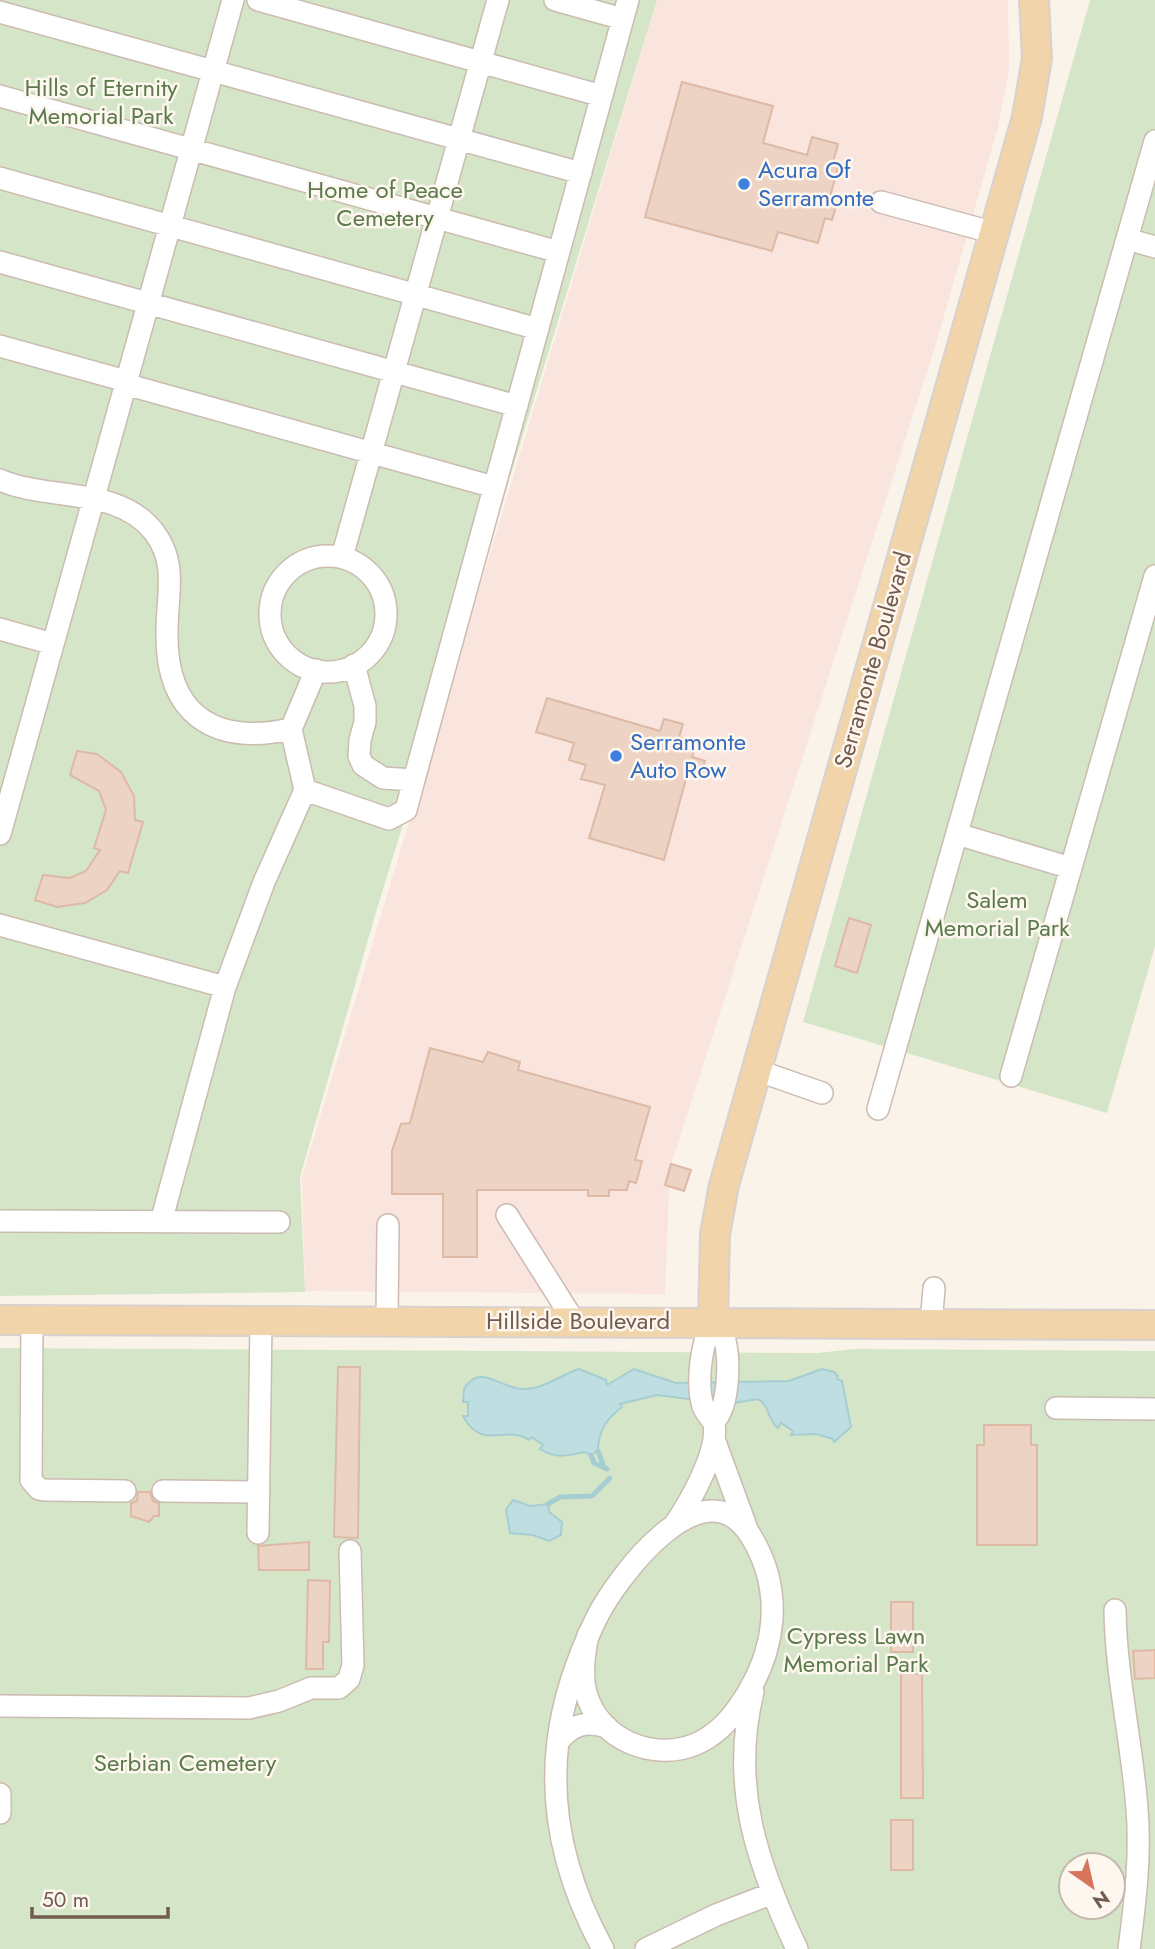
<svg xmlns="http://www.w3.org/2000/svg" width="1155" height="1949" font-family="Jost,sans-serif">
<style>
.commercial{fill:#f9e5de}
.green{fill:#d5e6c8;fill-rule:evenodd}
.water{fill:#bfdee2;stroke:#a6cdd2;stroke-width:2}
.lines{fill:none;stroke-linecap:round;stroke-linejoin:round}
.stream{stroke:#a6cdd2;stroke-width:5}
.building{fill:#ecd3c3;stroke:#ddb9a6;stroke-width:2}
.minor-casing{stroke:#cbbbb0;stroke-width:24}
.major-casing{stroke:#d8d1ce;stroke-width:32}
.minor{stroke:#fff;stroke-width:21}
.major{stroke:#f1d4a9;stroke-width:28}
.shop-dot{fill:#3f7fe0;stroke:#fdf7ef;stroke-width:2.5}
.labels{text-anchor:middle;stroke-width:5;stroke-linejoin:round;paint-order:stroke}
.park-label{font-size:24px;fill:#5b7b4c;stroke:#fdf7ef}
.shop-label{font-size:24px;fill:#366cbe;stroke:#fdf7ef;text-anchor:start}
.street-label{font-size:24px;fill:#725b4f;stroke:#fdf7ef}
</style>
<rect width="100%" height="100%" fill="#faf3e9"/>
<path class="commercial" d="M657 0H1008L1009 70 998 127 936 344 670 1168 665 1294 305 1291 302 1177Z"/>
<path class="green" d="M0 0H657L376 912 300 1177 305 1292 0 1296Z
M1090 0H1155V946L1107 1113 803 1022Z
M0 1348 817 1353 854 1349 1155 1351V1949H0ZM1071 1865H1113V1907H1071Z"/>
<path class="water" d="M579 1369 606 1380 607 1385 634 1369 676 1383 789 1381 822 1369 834 1372 838 1376 837 1379 842 1381 851 1427 834 1442 833 1439 816 1434 791 1435 793 1431 781 1423 778 1428C767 1420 770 1405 758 1399L729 1404 657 1395 620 1404 622 1407C606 1419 598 1432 598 1451L591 1455 584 1452C567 1456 556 1459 540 1449L543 1445 532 1437 529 1440C507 1424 482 1452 463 1416H468V1402H463L464 1389C479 1362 502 1389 522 1389 543 1390 560 1375 579 1369Z
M513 1500 530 1506 548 1504 549 1512 562 1522 561 1535 549 1541 533 1535 510 1533 506 1510Z"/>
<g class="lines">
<path class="stream" d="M598 1451 604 1467
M591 1455 594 1463 607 1469
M548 1504 560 1497 592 1496 610 1478"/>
</g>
<path class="building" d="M682 82 773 106 763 143 807 155 812 137 838 144 833 162 839 164 828 204 836 206 832 220 825 218 818 243 778 232 772 251 645 217Z
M547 698 660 731 664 719 683 724 679 737 697 742 692 757 705 761 700 779 687 775 664 860 589 838 605 785 581 779 586 765 569 760 574 743 536 732Z
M77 751 97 754 121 772 134 796 135 820 143 822 128 873 120 871 107 890 85 903 57 907 35 900 43 875 70 878 86 871 100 850 94 848 106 810 99 791 70 775Z
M849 918 871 925 857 973 835 966Z
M430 1048 483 1062 488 1052 520 1062 518 1070 650 1107 635 1160 642 1161 636 1183 629 1181 627 1190H609V1196H588V1190H477V1257H443V1194H392V1151L401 1124 410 1123Z
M671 1164 691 1170 684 1191 665 1185Z
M338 1367H360L358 1538 334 1537Z
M984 1425H1031V1445H1037V1545H977V1445H984Z
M138 1492H150L153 1501 159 1503V1516H154L149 1522 131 1516V1503L137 1501Z
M309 1542V1570H259L258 1546Z
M308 1580 330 1581 329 1642H323V1669H306Z
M891 1602H913V1652H891Z
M1155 1650V1678L1135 1679 1133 1651Z
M901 1674H922L923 1798H901Z
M891 1820H913V1870H891Z"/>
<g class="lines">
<g class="minor-casing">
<path id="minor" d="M258 0 602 96
M555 0 623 19
M0 12 581 173
M0 96 559 252
M0 178 538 329
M881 202 995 233
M1127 239 1155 247
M0 262 517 406
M0 346 126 381
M125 384 494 487
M0 480C48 501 119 486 154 532 178 563 167 595 167 630 165 714 213 746 291 729L305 790 264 882 225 987 161 1222
M270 614a58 58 0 1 1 116 0a58 58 0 1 1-116 0Z
M342 557 498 0
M0 629 53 644
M291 729 316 670
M414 780 628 0
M305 790 389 819 406 810 414 780 383 778 363 765 359 756 360 740 365 722V706L354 665
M0 834 233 0
M957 834 1071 868
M0 925 225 987
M756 1070 822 1093
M1011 1076 1155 576
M878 1109 1155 141
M507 1215 574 1321
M0 1221 279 1222
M32 1320 31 1480 39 1489 46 1490 125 1491
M387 1320 388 1225
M931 1324 934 1288
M1056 1408 1155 1409
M714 1439 747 1529
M163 1491 259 1492
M675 1524C690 1502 719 1451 714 1424 712 1418 705 1413 703 1406 696 1383 701 1342 713 1322 718 1328 723 1334 725 1341 730 1361 729 1408 714 1421
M258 1533 261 1321
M1115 1610C1116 1677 1132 1742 1137 1809 1141 1856 1135 1903 1129 1949
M588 1635C584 1654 581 1674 586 1693 599 1740 654 1762 696 1744 717 1735 731 1719 742 1702 776 1651 784 1592 752 1538 706 1458 616 1577 595 1621 577 1659 563 1699 558 1741 549 1814 568 1885 603 1949
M753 1692C730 1786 757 1864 797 1949
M0 1706 249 1708 279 1701 311 1688H339L349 1679 353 1665 350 1551
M558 1742C571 1725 586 1720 607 1727
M0 1794V1813
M646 1949 716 1915 773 1893"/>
</g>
<g class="major-casing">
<path id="major" d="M0 1320 1155 1325
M713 1322 715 1234 724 1185 1027 117 1037 58 1034 0"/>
</g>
<use href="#minor" class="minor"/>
<use href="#major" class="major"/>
</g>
<g class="shop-dot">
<circle cx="744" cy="184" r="7"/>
<circle cx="616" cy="756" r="7"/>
</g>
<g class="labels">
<g class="park-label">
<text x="101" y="96">Hills of Eternity<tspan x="101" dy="28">Memorial Park</tspan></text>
<text x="385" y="198">Home of Peace<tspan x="385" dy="28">Cemetery</tspan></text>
<text x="997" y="908">Salem<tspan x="997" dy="28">Memorial Park</tspan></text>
<text x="856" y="1644">Cypress Lawn<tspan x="856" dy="28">Memorial Park</tspan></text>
<text x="185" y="1771">Serbian Cemetery</text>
</g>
<g class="shop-label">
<text x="758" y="178">Acura Of<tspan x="758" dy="28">Serramonte</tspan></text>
<text x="630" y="750">Serramonte<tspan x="630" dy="28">Auto Row</tspan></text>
</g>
<g class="street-label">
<text transform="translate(873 660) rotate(-74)" y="8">Serramonte Boulevard</text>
<text x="578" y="1329">Hillside Boulevard</text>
</g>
</g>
<g transform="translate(1092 1886) rotate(146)"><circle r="33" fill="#fdf7ef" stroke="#c5b9af" stroke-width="2"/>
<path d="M0-5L12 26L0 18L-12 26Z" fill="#d6745c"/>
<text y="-10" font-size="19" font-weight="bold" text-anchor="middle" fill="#725b4f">N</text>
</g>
<path d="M32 1907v10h136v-10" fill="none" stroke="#725b4f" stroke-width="3.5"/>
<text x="42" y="1907" font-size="21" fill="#725b4f" stroke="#fdf7ef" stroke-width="5" paint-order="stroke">50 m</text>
</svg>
